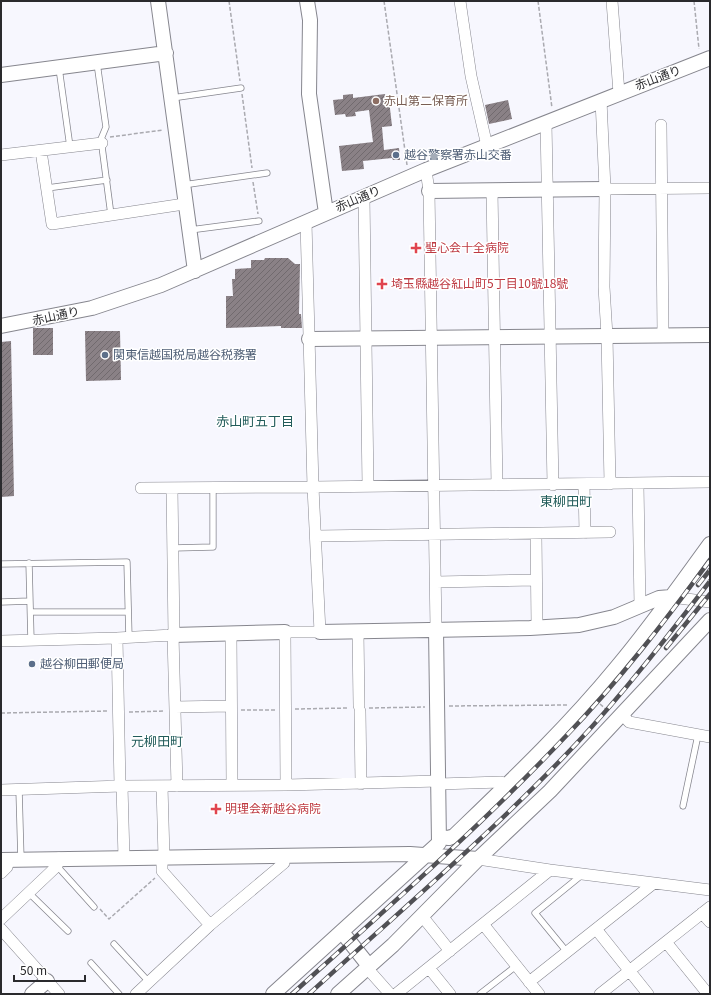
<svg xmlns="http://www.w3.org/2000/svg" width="711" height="995" font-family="Georgia,'Noto Sans JP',serif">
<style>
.building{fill:url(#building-hatch)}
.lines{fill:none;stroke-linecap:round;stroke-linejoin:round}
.service-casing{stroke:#86868e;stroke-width:7}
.minor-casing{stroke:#86868e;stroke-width:12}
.tertiary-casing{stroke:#86868e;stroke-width:16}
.path{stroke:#aaaab0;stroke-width:1.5;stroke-dasharray:4 2;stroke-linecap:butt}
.service{stroke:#fff;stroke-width:5.5}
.minor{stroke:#fff;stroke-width:11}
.tertiary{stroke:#fff;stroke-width:14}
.rail-casing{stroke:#515155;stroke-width:4.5}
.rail{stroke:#fff;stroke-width:3;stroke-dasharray:9;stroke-linecap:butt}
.education-dot{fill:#8d6e63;stroke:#fff;stroke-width:1.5}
.service-dot{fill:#5c6f8a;stroke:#fff;stroke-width:1.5}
.health-dot{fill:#e0444e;stroke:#fff;stroke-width:1.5}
.labels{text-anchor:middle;stroke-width:3;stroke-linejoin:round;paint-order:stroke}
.street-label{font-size:12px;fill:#2a2a2d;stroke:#fff}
.education-label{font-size:12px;fill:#785e54;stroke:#fff;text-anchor:start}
.service-label{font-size:12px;fill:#4e5e75;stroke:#fff;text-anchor:start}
.health-label{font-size:12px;fill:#be3a42;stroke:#fff;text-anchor:start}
.neighbourhood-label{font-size:13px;fill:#225c5b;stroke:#fff}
</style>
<defs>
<pattern id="building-hatch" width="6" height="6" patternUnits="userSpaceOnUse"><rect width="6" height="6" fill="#8a8186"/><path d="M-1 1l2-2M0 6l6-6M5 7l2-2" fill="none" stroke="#716a6e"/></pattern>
</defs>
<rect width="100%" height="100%" fill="#f7f7fe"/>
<path class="building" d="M353 94V98L385 94 386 100H389L392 126 382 127 384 150 399 148 400 160H393L392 158 363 161 364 169 342 171 339 146 373 142 369 110 355 112 356 116 346 117 345 114 335 115 333 100 343 99V95Z
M508 100 512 119 489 124 485 105Z
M265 258H288L295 264H300L299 314H301L302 328H281V326L226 328V296H233L232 279H235V269L251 268V260H264Z
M33 328H53V355H33Z
M85 331H120L121 380 86 381Z
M11 341 14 496 1 497V342Z"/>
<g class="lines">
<g class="service-casing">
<path id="service" d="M97 63 106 127 101 139 111 215
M59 68 70 147
M172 98 241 88
M183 185 267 173
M47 188 107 180
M190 230 259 221
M173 548 213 547V488
M29 563 31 640
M1 564 127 562 129 638
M1 602 30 601
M31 612H128
M19 790 21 860
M683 806 698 735
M57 866 94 907
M29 893 68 931
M114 944 149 982
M567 952 535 913 583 874
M91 963 119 994
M480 994 516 966"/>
</g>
<g class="minor-casing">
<path id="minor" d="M460 1 471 76 487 146
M612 1 619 93
M601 100 605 189 604 287 607 336 610 484
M546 123 553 485
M661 125 663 336
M41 151 52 224 184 204
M1 155 102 143
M426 170 429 191 436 629
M605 189 710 188
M492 190 497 485
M364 197 368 486
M584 484 585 533
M638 484 640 607
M141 488 313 487 710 482
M172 488 174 635
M536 534 537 627
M316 536 610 532
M436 582 536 580
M671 597 710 602
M358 631 359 706
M231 633 232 785
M117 638 120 786
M1 641 117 638 173 635 177 786
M175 707 231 706
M360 711 361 784
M622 714 629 722 710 737
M439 784 501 782 507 785
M286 785 439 781
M122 786 124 858
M162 786 164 857
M1 790 122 786 286 785 285 632H320L313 487 306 222
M162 857V871L210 925
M478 859 550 870 710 890
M1 873 7 867 9 860
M702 913 710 922
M422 916 450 951
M1 919 57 866 59 858
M483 924 539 994
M1 929 59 994
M596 929 648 994
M666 942 708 994
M367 968 390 994
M429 968 450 994
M529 982 654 883
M136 994 210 925 284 863V855
M396 994 550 870
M600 994 710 907"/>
</g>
<g class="tertiary-casing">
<path id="tertiary" d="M158 1 195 271
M307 1 310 20 309 94 326 213
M1 75 166 53
M429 191 605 189
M1 326 92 308 161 285 426 170 710 58
M309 339 710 335
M320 632 530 628 579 625 614 617 659 598 671 597
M173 635 285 632
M440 837 449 838 454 836C510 782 567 728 617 667 650 628 680 585 710 544
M1 860 410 854 478 859
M342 932 369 966
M32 994 47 981
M273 994 439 843 436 629
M338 994 393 945 478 859 550 791 710 620"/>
</g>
<path class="path" d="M229 1 240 81
M384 1 407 165
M538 1 552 108
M694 1 699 49
M242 94 252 168
M110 137 163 130
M253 182 258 214
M600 704 609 712
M449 706 569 705
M369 708 425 707
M295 709 349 708
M241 710H275
M129 712 165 711
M1 713 109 711
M100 909 109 919 155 878"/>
<use href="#service" class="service"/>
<use href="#minor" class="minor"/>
<use href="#tertiary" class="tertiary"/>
<g class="rail-casing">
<path id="rail" d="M698 585 710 570
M666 648 710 594
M292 994C385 910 480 827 566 736 619 681 665 621 710 560
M309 994C399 912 492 833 576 744 624 693 667 637 710 581"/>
</g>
<use href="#rail" class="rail"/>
</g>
<circle class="education-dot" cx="376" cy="101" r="4"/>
<g class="service-dot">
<circle cx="396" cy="155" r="4"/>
<circle cx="105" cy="355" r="4"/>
<circle cx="32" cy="664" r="4"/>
</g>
<g class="health-dot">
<path d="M414 242h4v4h4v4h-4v4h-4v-4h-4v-4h4z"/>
<path d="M380 278h4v4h4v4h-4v4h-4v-4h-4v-4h4z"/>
<path d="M214 803h4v4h4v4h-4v4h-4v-4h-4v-4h4z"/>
</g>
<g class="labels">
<g class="street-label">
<text transform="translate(658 78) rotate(-21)" y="4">赤山通り</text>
<text transform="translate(358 199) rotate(-23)" y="4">赤山通り</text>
<text transform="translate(56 316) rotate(-12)" y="4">赤山通り</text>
</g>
<g class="education-label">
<text x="384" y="105">赤山第二保育所</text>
</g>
<g class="service-label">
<text x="404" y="159">越谷警察署赤山交番</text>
<text x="113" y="359">関東信越国税局越谷税務署</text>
<text x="40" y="668">越谷柳田郵便局</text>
</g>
<g class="health-label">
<text x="425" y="252">聖心会十全病院</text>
<text x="391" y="288">埼玉縣越谷紅山町5丁目10號18號</text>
<text x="225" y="813">明理会新越谷病院</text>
</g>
<g class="neighbourhood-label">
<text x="255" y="426">赤山町五丁目</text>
<text x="566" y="506">東柳田町</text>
<text x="157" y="746">元柳田町</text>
</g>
</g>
<rect width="711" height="995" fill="none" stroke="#2a2a2d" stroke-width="4"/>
<path d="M14 975v6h71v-6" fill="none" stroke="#2a2a2d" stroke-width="2"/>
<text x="20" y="975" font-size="12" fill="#2a2a2d" stroke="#ffffff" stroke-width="3" paint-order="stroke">50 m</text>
</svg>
